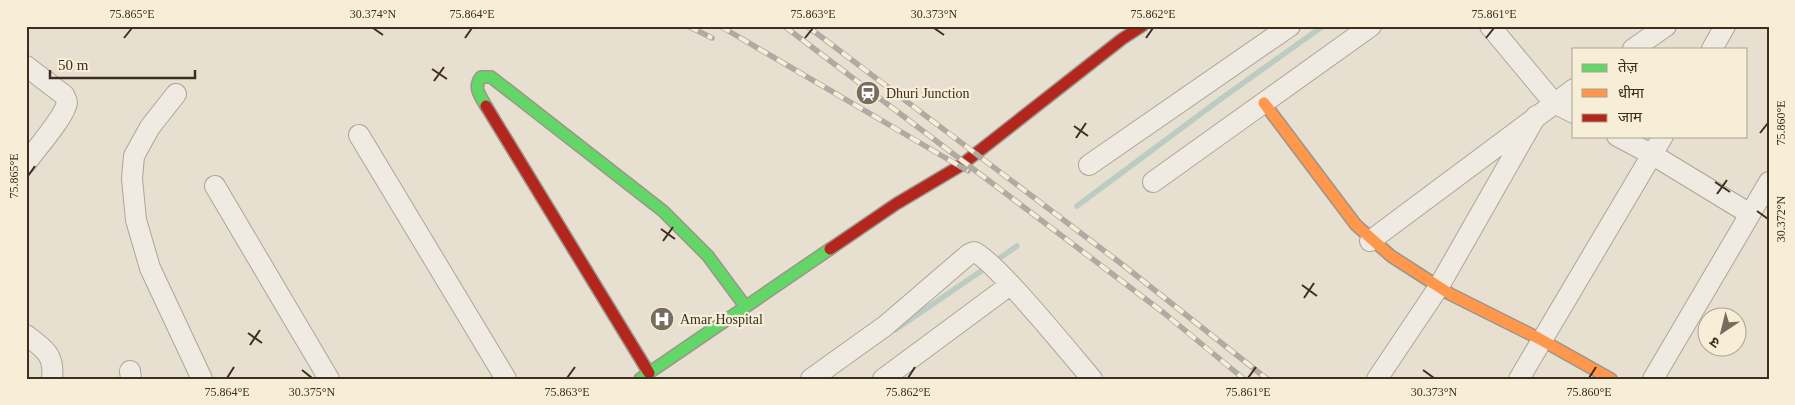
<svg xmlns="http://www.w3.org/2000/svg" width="1795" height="405" font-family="'Times New Roman','Noto Sans Devanagari',serif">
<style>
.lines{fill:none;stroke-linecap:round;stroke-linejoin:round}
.stream{stroke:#bcccc2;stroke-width:5.5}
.street-casing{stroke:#ada599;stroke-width:22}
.fast-casing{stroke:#9c958a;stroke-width:14}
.slow-casing{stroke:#9c958a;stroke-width:14}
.jam-casing{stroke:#9c958a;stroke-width:14}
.street{stroke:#efebe3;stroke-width:20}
.fast{stroke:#63d668;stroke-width:11}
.slow{stroke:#ff974d;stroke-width:11}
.jam{stroke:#b3261e;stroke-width:11}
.rail-casing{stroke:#afaaa2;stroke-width:5.5}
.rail{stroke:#f7eed8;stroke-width:4;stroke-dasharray:11;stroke-linecap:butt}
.ticks{fill:none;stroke:#3d2e20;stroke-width:2}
.labels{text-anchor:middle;stroke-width:4.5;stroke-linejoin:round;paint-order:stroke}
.poi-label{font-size:14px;fill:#3d2e20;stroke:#f7eed8;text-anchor:start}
.neatline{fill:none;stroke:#3d2e20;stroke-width:2}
.ticks-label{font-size:12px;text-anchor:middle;fill:#3d2e20}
</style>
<rect width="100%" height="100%" fill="#e7e0d1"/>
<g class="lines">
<path class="stream" d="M1077 206 1218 101 1323 26
M994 262 1017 246
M895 330 987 267"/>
<g class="street-casing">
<path id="street" d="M1490 26 1554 103 1574 113
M1633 49 1666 26
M1712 49 1725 26
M26 66 64 95C66 99 68 102 66 106 61 121 36 149 26 163
M176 94 150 127 134 156 132 179 136 220 150 268 202 379
M359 135 506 379
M1617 136 1653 155 1750 214
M1089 165 1290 26
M1153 182 1371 26
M215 186 329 379
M1370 241 1574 89
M26 335C44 348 55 355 52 379
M130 371 131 379
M811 379 885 326 969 254 974 252C993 258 1074 358 1092 379
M883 379 1010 285
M1377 379 1438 288 1536 116
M1519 379 1663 136
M1653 379 1769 182"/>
</g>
<g class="fast-casing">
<path id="fast" d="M486 106C480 96 473 87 481 77H491L663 211 708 256 745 306
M640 379 830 249"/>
</g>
<g class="slow-casing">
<path id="slow" d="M1264 103 1356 225 1391 256 1450 294 1538 338 1611 379"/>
</g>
<g class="jam-casing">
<path id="jam" d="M486 106 649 373
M830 249 896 204 960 166 1122 39 1142 26"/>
</g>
<use href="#street" class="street"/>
<use href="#fast" class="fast"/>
<use href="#slow" class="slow"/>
<use href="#jam" class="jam"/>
<g class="rail-casing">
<path id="rail" d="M688 26 712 38
M720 26 968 171
M784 26 1164 313 1244 379
M807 26 1123 265 1267 379"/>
</g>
<use href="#rail" class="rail"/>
</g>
<path class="ticks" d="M373 28 383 35M934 28 944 35M124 38 132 28M465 38 472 28M805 38 813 28M1146 38 1153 28M1486 38 1494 28M432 69 447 79M434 81 444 67M1074 126 1088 136M1760 133 1768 123M1076 138 1086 123M28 176 35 166M1715 182 1730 192M1717 194 1727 180M1757 211 1768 219M661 229 675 239M663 241 673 227M1302 285 1317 296M1304 298 1314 283M248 333 262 343M250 345 260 330M302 370 312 378M1423 370 1434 378M227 378 234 367M567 378 575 367M908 378 915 367M1248 378 1256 367M1589 378 1596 367"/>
<defs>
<g id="station-disc" transform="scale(1.25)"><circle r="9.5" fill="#786c5e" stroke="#f7eed8"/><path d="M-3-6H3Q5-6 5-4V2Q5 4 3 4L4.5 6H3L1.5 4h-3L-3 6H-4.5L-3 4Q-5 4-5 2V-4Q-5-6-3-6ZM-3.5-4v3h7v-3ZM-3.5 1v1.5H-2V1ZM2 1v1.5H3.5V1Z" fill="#fff"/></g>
<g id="hospital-disc" transform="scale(1.25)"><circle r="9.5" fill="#786c5e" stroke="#f7eed8"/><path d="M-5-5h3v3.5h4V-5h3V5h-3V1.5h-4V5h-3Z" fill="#fff"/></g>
</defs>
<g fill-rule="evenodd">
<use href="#station-disc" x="868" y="93"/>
<use href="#hospital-disc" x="662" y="319"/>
</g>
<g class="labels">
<g class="poi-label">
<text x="886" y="98">Dhuri Junction</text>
<text x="680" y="324">Amar Hospital</text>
</g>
</g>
<rect width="1795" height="405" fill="none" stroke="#f7eed8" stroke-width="55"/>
<rect x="1572" y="48" width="175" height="90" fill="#f7eed8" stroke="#ada18e"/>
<rect x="1582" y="64" width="25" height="8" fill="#63d668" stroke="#ada18e"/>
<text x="1618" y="72" font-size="15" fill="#3d2e20">तेज़</text>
<rect x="1582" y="89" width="25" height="8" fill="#ff974d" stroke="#ada18e"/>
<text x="1618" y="98" font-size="15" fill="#3d2e20">धीमा</text>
<rect x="1582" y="114" width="25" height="8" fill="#b3261e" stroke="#ada18e"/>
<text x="1618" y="122" font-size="15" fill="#3d2e20">जाम</text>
<g transform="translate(1722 332) rotate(215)"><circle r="24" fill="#f7eed8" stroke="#ada18e"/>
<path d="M0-4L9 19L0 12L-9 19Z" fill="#786c5e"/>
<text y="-8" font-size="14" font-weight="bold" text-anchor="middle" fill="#3d2e20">उ</text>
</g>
<path d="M50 70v8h145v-8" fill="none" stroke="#3d2e20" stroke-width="2.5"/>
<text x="58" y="70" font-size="15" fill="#3d2e20" stroke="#f7eed8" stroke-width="4" paint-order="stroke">50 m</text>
<rect x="28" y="28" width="1740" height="350" class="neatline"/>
<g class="ticks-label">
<text x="132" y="18">75.865°E</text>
<text x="373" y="18">30.374°N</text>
<text x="472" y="18">75.864°E</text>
<text x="813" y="18">75.863°E</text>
<text x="934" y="18">30.373°N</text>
<text x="1153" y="18">75.862°E</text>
<text x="1494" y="18">75.861°E</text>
<text transform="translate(1781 123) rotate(-90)" y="4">75.860°E</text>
<text transform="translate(14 176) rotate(-90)" y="4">75.865°E</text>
<text transform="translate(1781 219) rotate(-90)" y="4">30.372°N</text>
<text x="227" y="396">75.864°E</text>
<text x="312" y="396">30.375°N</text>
<text x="567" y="396">75.863°E</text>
<text x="908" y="396">75.862°E</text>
<text x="1248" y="396">75.861°E</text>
<text x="1434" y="396">30.373°N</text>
<text x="1589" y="396">75.860°E</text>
</g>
</svg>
